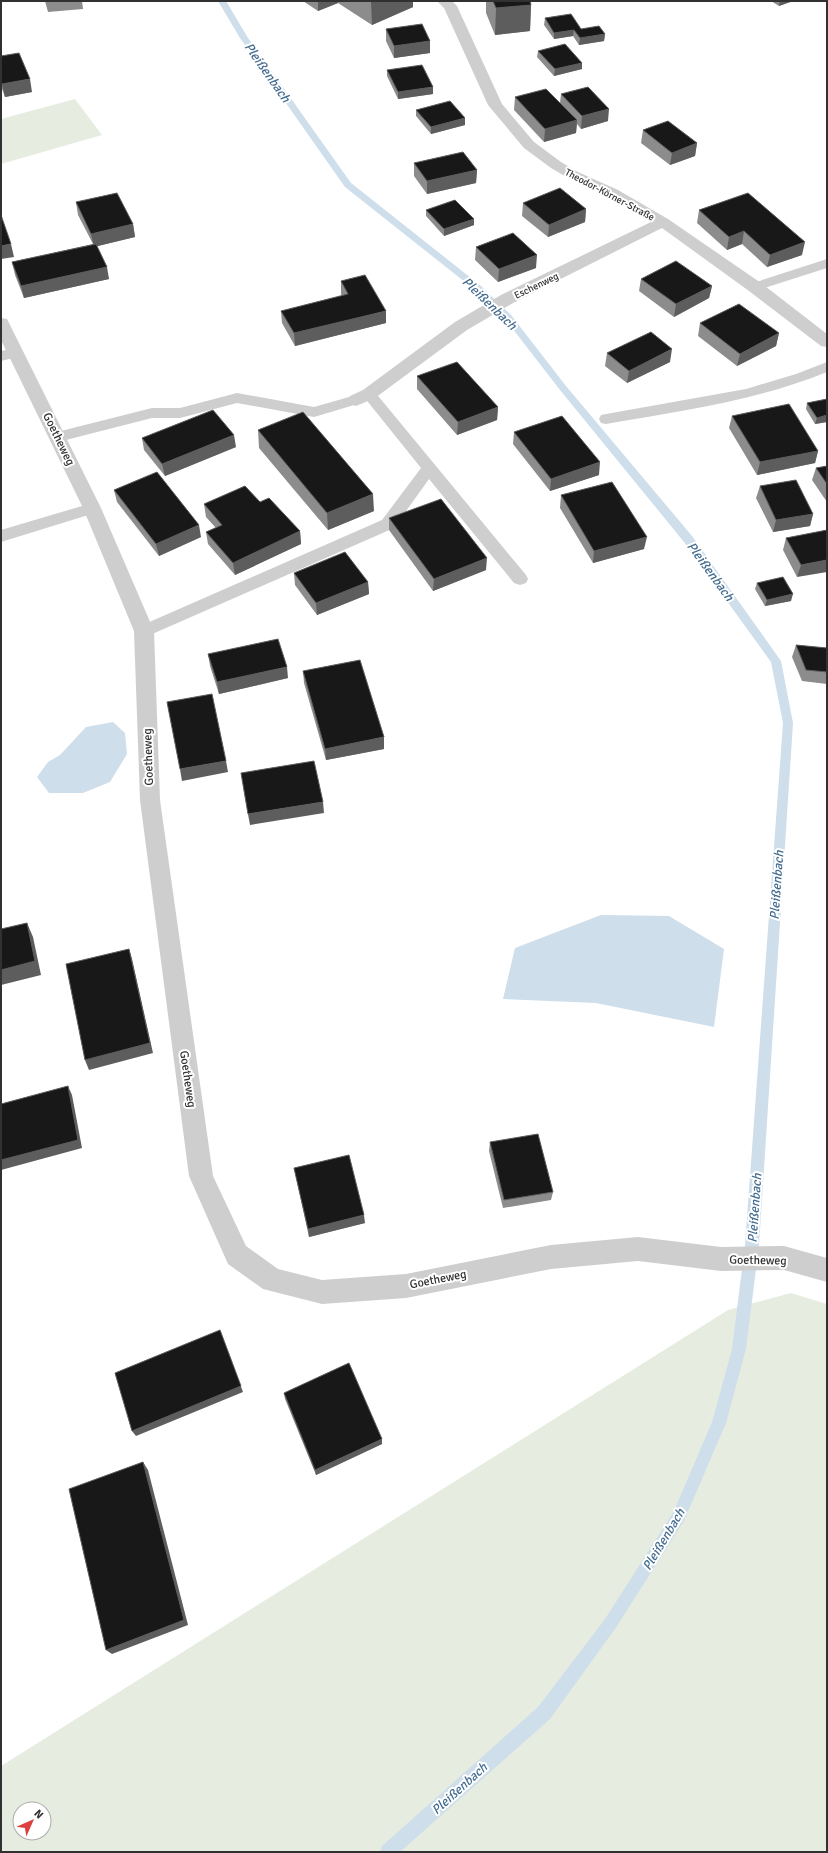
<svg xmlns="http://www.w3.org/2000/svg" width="828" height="1853" font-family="Signika,sans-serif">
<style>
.green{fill:#e6ede0;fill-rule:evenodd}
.water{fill:#cedeeb}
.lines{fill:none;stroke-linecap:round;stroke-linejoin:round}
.stream{fill:#cedeeb;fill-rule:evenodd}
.service{fill:#cecece;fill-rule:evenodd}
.minor{fill:#cecece;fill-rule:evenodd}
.wall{fill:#8c8c8c}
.shaded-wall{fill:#5d5d5d}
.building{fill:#181818;stroke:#5d5d5d}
.labels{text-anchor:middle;stroke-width:4;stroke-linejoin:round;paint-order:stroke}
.far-street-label{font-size:10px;fill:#313131;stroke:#fff}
.street-label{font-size:12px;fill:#313131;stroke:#fff}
.water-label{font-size:13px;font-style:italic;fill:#436c90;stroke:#fff}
</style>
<rect width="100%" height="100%" fill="#fff"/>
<path class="green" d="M75 99 102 135 1 164V119Z
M791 1293 827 1304V1852H1V1766L728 1310ZM20 1809H44V1833H20Z"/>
<path class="water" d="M113 722 125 733 127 754 110 782 83 793H49L37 777 48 762 60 755 86 727Z
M601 915 669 916 724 949 714 1027 596 1003 503 999 515 948Z"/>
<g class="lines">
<path class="stream" d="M218 1H226L248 38 351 183 481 286 511 315 566 386 692 536 781 661 793 723 759 1245 746 1349 726 1423 684 1521 615 1629 550 1719 400 1852H380L382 1846 538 1707 605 1619 674 1511 712 1422 732 1349 745 1245 783 723 771 662 684 542 560 390 505 319 475 290 345 187 240 38Z"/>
<path class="service" d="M827 259V268L755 291 750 290 748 287 750 284Z
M16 348 21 350 23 353 21 356 1 361V351Z
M827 362V372C756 401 681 411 606 424L601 423 599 419 601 415 606 414 746 389 796 374Z
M369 389 374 391 526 575 528 579 526 583 520 585 514 583 429 479 394 528 150 635 144 637 138 635 136 631 138 627 382 520 421 468 364 397 362 394 364 391Z
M237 393 314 407 356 395 361 397 363 400 361 403 314 417 237 403 180 418H152L58 442 53 441 50 437 53 433 152 408H180Z
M92 503 98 504 100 508 98 512 1 542V530Z"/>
<path class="minor" d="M437 1H452L457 6 502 104 534 142 561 162 578 172 618 190 668 219 761 283 827 334V347L821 346 749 291 662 228 513 303 467 330 375 398 356 406 350 404 347 400 350 396 363 390 455 322 501 295 651 222 608 196 568 178 551 168 524 148 488 105 444 8Z
M1 318 7 319 9 323 101 508 154 631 160 800 213 1176 246 1246 278 1269 322 1280 406 1274 551 1245 638 1237 721 1247 784 1246 827 1258V1282L784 1270 721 1271 638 1261 551 1269 406 1298 322 1304 263 1289 228 1264 189 1176 140 800 134 631 83 508 1 340Z"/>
</g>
<path class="wall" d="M45 1H82L83 9 48 12Z
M303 1H413V7L372 25 338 3 318 11Z
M486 1H530L531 5 530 31 495 35 486 13Z
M771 1H793L779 6Z
M545 18 581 29 605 34 604 41 579 45 573 36 554 39 544 25Z
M386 29 430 41V53L394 58 386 41Z
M538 51 582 63V69L554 76 537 57Z
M1 56 32 92 5 97 2 89H1Z
M387 70 433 87V94L398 99 387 76Z
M561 94 608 121 581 129 577 124 576 133 544 142 514 110 515 97 560 103Z
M416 110 465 118V125L431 134 416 116Z
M643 130 697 143 695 156 670 165 641 143Z
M414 163 477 170 476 183 427 194 414 176Z
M76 202 133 224 135 237 97 246 109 279 24 298 15 275 12 262 93 244 78 215Z
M523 203 586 209 585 222 548 237 522 216Z
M426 210 474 219V225L444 236 426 216Z
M699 210 802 255 767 267 742 244 727 250 697 223Z
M476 247 536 268 498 282 475 260Z
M641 279 712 286 709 298 674 317 639 291Z
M341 281 386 323 295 346 282 323 281 311 342 296 341 294Z
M700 323 779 333 776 346 737 366 698 336Z
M607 353 670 362 627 383 605 366Z
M417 376 498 407 497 420 457 435 417 389Z
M827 399V422L815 424 806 409 807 403Z
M732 416 818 451 815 463 757 475 729 428Z
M258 430 374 511 328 530 259 448Z
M514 432 599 475 550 491 513 444Z
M142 438 236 447 165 476 144 450Z
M827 466V502L812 480 816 468Z
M760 486 813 514 810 526 773 532 756 498Z
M114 490 201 537 159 556 117 502Z
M561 495 644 549 593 563 560 508Z
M260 502 300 531 301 544 235 575 208 544 206 532 216 528 206 517 204 504Z
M389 518 486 570 433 591 389 530Z
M827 530 797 577 783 550 786 538Z
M294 573 368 582 369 594 317 615 295 585Z
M757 583 791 601 765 606 755 589Z
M796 645 827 648V684L802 681 792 657Z
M208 654 288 678 219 694 210 666Z
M303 671 384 749 326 760 304 683Z
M490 1142 553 1192 551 1200 503 1208 489 1151Z
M294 1168 365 1223 309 1237Z
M284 1393 382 1439V1444L316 1475 285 1399Z"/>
<path class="shaded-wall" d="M318 1H338V3L318 11Z
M371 1H413V7L372 25Z
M780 1H793L779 6Z
M531 5 530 31 495 35 496 8Z
M574 30 573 36 554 39V33Z
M605 34 604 41 579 45 580 38Z
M430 41V53L394 58V46Z
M582 63V69L554 76 555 69Z
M30 79 32 92 5 97 2 84Z
M433 87V94L398 99V92Z
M609 109 608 121 581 129 582 116Z
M465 118V125L431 134V127Z
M577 120 576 133 544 142 545 129Z
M697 143 695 156 670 165 672 153Z
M477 170 476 183 427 194V181Z
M586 209 585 222 548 237 549 225Z
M474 219V225L444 236V229Z
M133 224 135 237 94 247 91 234Z
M744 231 742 244 727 250 729 237Z
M805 242 802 255 767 267 770 255Z
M11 244 14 257 1 259V246Z
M537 255 536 268 498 282 499 269Z
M107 267 109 279 24 298 21 286Z
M712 286 709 298 674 317 676 304Z
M386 311V323L295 346 294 333Z
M779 333 776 346 737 366 740 354Z
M672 349 670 362 627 383 629 371Z
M498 407 497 420 457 435 458 422Z
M827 415V422L815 424 817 418Z
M234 435 236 447 165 476 162 464Z
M818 451 815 463 757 475 760 462Z
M600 462 599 475 550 491 551 479Z
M373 494 374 511 328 530 327 513Z
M813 514 810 526 773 532 776 520Z
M199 525 201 537 159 556 156 544Z
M300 531 301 544 235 575 233 563Z
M647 537 644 549 593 563 594 551Z
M487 558 486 570 433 591 434 579Z
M827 560V572L797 577 801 565Z
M368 582 369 594 317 615 316 603Z
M793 594 791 601 765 606 767 600Z
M287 667 288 678 219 694 217 682Z
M384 737V749L326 760 325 749Z
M226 761 228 772 182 781 180 769Z
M323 802 324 813 250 825 248 814Z
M27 923 33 937 41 975 1 985V970Z
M129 949 132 959 153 1053 89 1070 85 1060Z
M68 1086 72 1095 82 1148 1 1170V1160Z
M364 1215 365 1223 309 1237 308 1229Z
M220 1330 243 1392 136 1436 132 1431Z
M382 1439V1444L316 1475 315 1470Z
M143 1462 148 1470 188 1625 112 1654 106 1650Z"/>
<path class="building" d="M493 1H530L531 5 496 8Z
M571 14 581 29 599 26 605 34 580 38 574 30 554 33 545 18Z
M422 24 430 41 394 46 386 29Z
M565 44 582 63 555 69 538 51Z
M19 53 30 79 2 84 1 81V56Z
M422 65 433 87 398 92 387 70Z
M588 87 609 109 582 116 561 94Z
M546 89 577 120 545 129 515 97Z
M450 101 465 118 431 127 416 110Z
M668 121 697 143 672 153 643 130Z
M463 152 477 170 427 181 414 163Z
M560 188 586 209 549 225 523 203Z
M117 193 133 224 91 234 76 202Z
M748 193 805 242 770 255 744 231 729 237 699 210Z
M455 200 474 219 444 229 426 210Z
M1 215 11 244 1 246Z
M513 233 537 255 499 269 476 247Z
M96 244 107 267 21 286 12 262Z
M676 261 712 286 676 304 641 279Z
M365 275 386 311 294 333 281 311 348 294 341 281Z
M739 304 779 333 740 354 700 323Z
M651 332 672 349 629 371 607 353Z
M457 362 498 407 458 422 417 376Z
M827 399V415L817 418 807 403Z
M789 404 818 451 760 462 732 416Z
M213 410 234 435 162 464 142 438Z
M303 412 373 494 327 513 258 430Z
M562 416 600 462 551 479 514 432Z
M827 466V484L816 468Z
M157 472 199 525 156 544 114 490Z
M796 480 813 514 776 520 760 486Z
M612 482 647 537 594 551 561 495Z
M245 486 260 502 269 498 300 531 233 563 206 532 222 525 204 504Z
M441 499 487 558 434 579 389 518Z
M827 530V560L801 565 786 538Z
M345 552 368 582 316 603 294 573Z
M783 577 793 594 767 600 757 583Z
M278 639 287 667 217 682 208 654Z
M796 645 827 648V672L806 670Z
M360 660 384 737 325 749 303 671Z
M212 694 226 761 180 769 167 702Z
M314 761 323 802 248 814 241 773Z
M27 923 35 961 1 970V929Z
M129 949 150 1043 85 1060 66 964Z
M68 1086 78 1140 1 1160V1104Z
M538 1134 553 1192 504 1200 490 1142Z
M349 1155 364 1215 308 1229 294 1168Z
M220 1330 241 1386 132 1431 115 1373Z
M349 1363 382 1439 315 1470 284 1393Z
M143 1462 184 1620 106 1650 69 1489Z"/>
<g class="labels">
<g class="far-street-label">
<text transform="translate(610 194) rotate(28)" y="4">Theodor-Körner-Straße</text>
<text transform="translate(536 285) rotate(-26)" y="4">Eschenweg</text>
</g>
<g class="street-label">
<text transform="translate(59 439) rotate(64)" y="4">Goetheweg</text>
<text transform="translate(148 757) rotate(-92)" y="4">Goetheweg</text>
<text transform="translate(188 1079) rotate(82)" y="4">Goetheweg</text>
<text transform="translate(758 1260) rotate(1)" y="4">Goetheweg</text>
<text transform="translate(438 1279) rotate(-11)" y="4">Goetheweg</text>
</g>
<g class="water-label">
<text transform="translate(268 72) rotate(55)" y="5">Pleißenbach</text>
<text transform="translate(490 303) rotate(44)" y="5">Pleißenbach</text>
<text transform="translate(711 571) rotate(54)" y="5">Pleißenbach</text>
<text transform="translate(776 885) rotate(-86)" y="5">Pleißenbach</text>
<text transform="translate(754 1208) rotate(-86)" y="5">Pleißenbach</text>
<text transform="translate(663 1539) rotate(-59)" y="5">Pleißenbach</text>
<text transform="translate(459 1788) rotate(-42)" y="5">Pleißenbach</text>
</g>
</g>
<rect width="828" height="1853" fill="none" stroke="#313131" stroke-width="4"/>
<g transform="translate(32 1821) rotate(45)"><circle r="19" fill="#ffffff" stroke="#adadad"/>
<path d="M0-3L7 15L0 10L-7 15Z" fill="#dc403f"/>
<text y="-6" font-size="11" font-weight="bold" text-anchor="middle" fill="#313131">N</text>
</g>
</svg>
